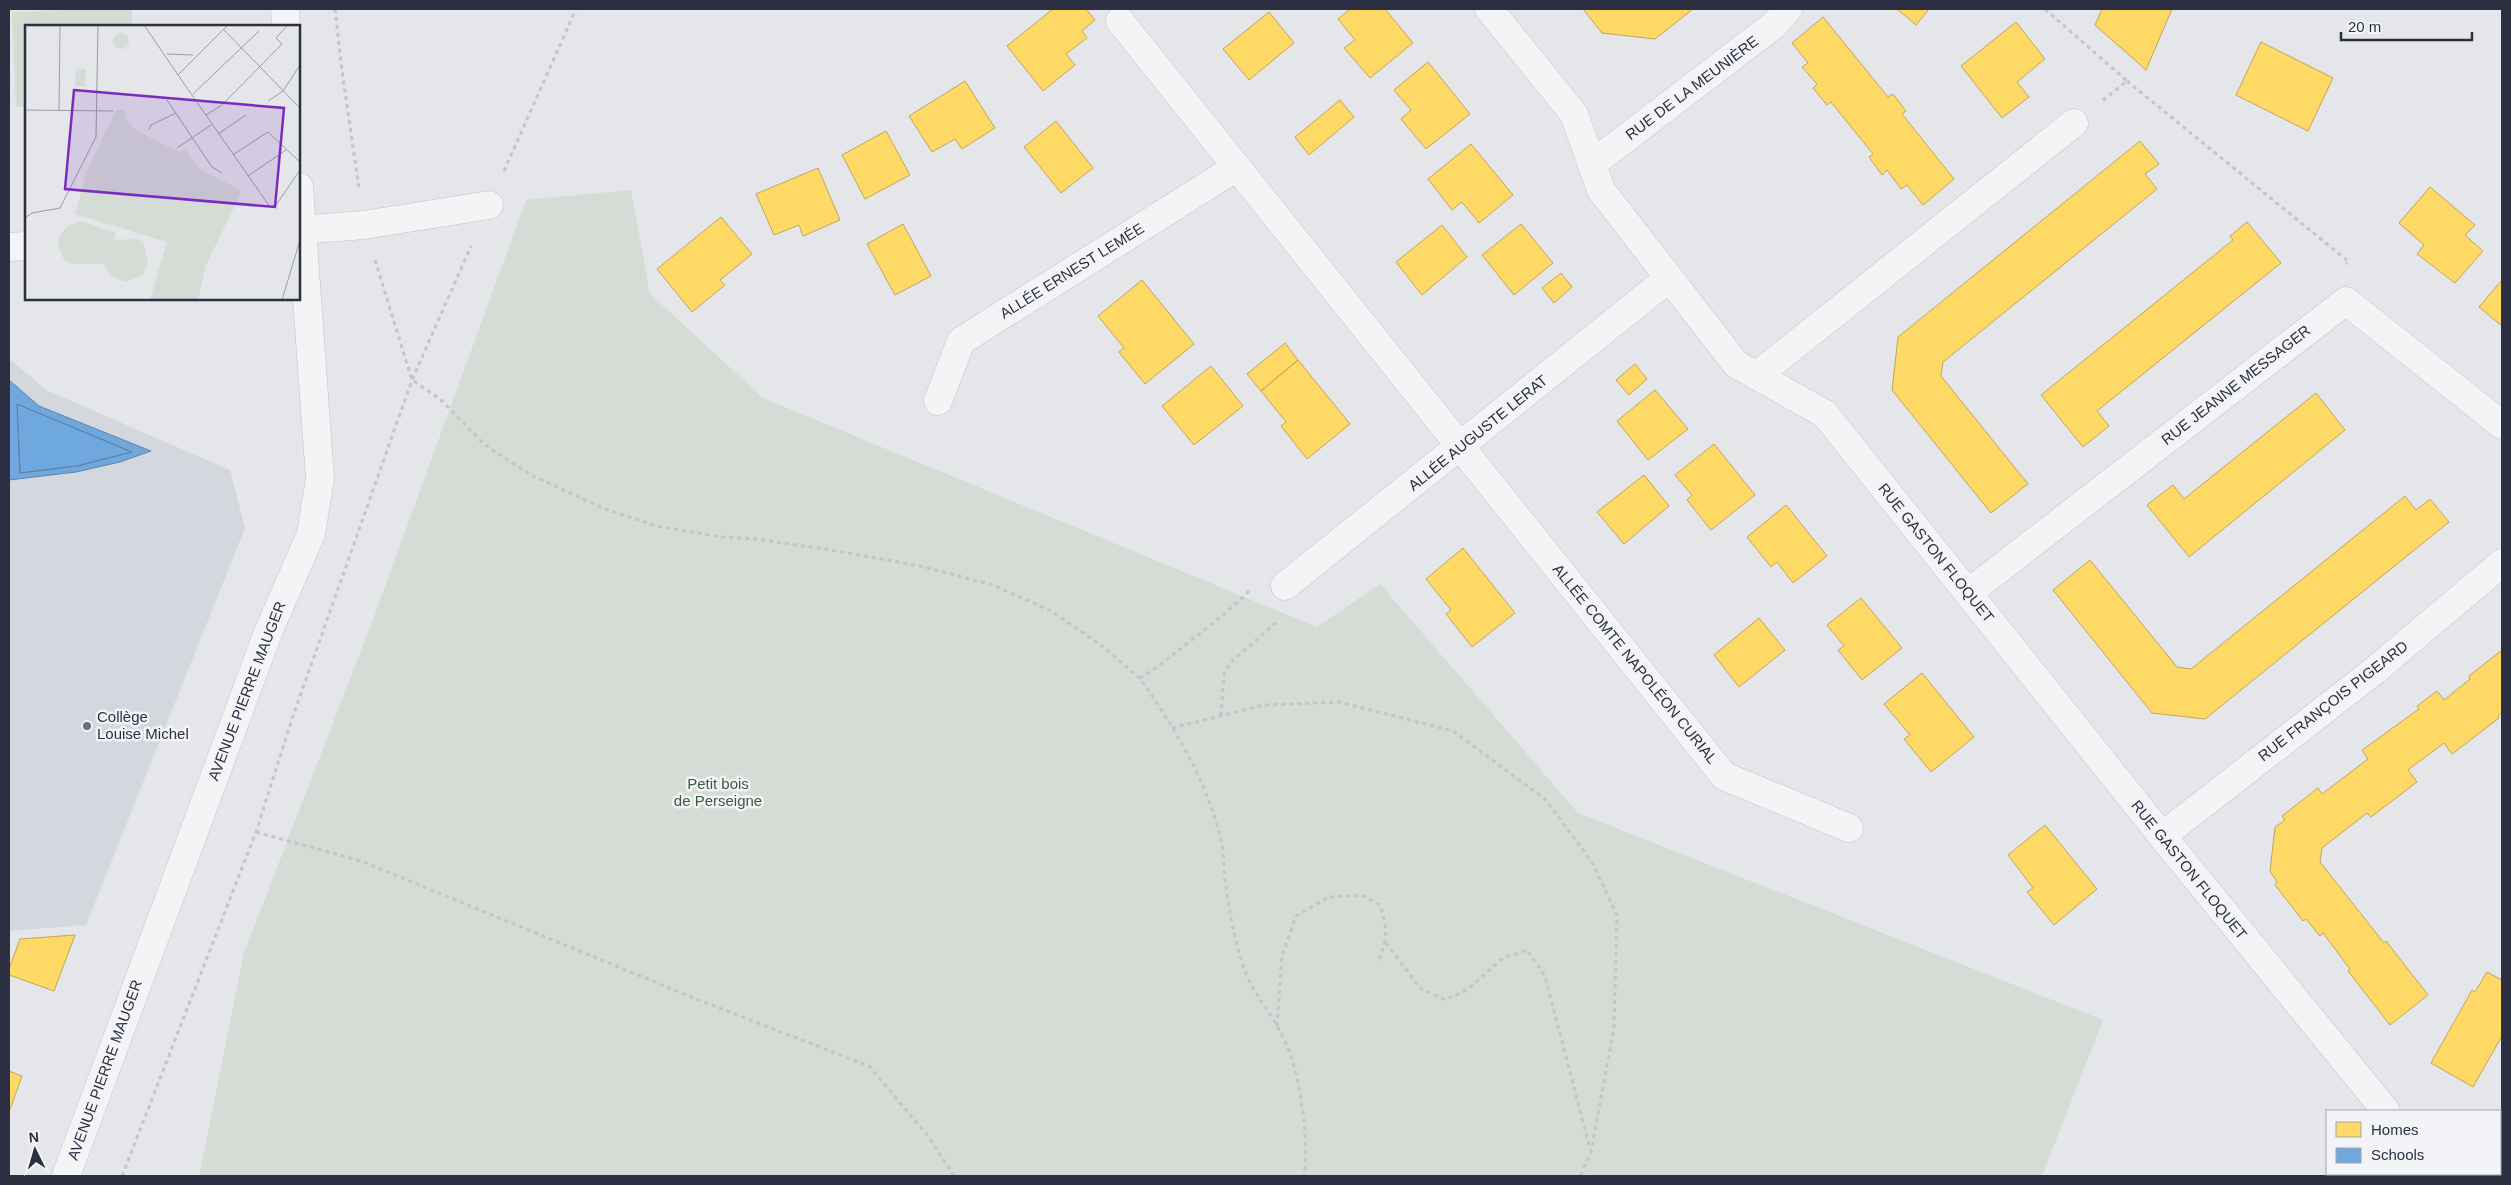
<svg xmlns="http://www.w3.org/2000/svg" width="2511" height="1185" font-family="Helvetica,sans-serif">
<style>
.built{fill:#d5d7de}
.green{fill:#d4dcd5}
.homes{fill:#ffd966;stroke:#c0a65b}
.schools{fill:#6fa8dc;stroke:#5b84ae;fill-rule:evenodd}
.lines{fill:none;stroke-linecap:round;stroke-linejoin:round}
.minor-casing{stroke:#c1c3c6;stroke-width:29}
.path{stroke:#c4c4c9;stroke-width:3;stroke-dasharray:4 4;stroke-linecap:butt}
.minor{stroke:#f4f4f6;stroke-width:28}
.poi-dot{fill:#6c6f7c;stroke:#f3f4f8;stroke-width:2}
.labels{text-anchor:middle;stroke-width:5;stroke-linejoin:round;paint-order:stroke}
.street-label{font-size:15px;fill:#2c2f42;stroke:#f3f4f8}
.poi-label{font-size:15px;fill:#2c2f42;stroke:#f3f4f8;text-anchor:start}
.park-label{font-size:15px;fill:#3b5c3c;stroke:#f3f4f8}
.inset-road{fill:none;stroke:#9a9da6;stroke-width:1}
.view{fill:#7b2cbf;fill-opacity:0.15;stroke:#7b2cbf;stroke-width:2.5}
.inset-edge{fill:none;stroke:#2c2f42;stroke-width:2.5}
</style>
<rect width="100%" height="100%" fill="#e4e6e9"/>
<path class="built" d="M9 359 48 391 230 470 245 528 86 925 9 931Z"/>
<path class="green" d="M95 9H132V26H26V107H16L12 12Z
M631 190 650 294 763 398 1317 627 1380 584 1578 813 2103 1020 2042 1176H199L244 953 374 617 526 200Z"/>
<path class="homes" d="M1053 9H1086L1095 20 1082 31 1087 38 1066 54 1075 65 1043 91 1007 46Z
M1350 9H1385L1413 43 1370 78 1344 48 1355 40 1338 19Z
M1583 9H1693L1655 39 1602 33Z
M1897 9H1929L1916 25Z
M2102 9H2172L2146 70 2095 25Z
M1269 12 1294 43 1249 80 1223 49Z
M1823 17 1888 97 1893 94 1906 111 1902 114 1954 179 1923 205 1907 185 1901 189 1887 170 1882 175 1869 157 1873 154 1831 102 1827 105 1813 88 1817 84 1802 67 1808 63 1792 43Z
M2016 22 2045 59 2017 82 2029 97 2002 118 1961 66Z
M2261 42 2333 78 2308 131 2236 95Z
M1428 62 1470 114 1426 149 1401 119 1411 110 1394 90Z
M965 81 995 128 962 149 955 139 932 152 909 116Z
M1340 100 1354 117 1309 155 1295 137Z
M1056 121 1093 168 1061 193 1024 147Z
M886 131 910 175 865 199 842 155Z
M2140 141 2159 164 2145 174 2157 189 1943 362 1941 376 2028 484 1991 513 1892 390 1898 337Z
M1471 144 1513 195 1479 223 1462 202 1452 210 1428 179Z
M818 168 840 220 803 236 799 225 774 235 756 194Z
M2430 187 2475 225 2465 235 2483 251 2455 283 2417 254 2424 245 2399 223Z
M721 217 752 254 720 280 725 285 692 312 657 269Z
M2247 222 2281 263 2097 411 2109 426 2083 447 2041 395 2233 240 2230 236Z
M903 224 931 276 895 295 867 244Z
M1521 224 1553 263 1514 295 1482 255Z
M1442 225 1467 257 1422 295 1396 262Z
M1561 273 1572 287 1554 303 1542 288Z
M1142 280 1194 344 1145 384 1119 352 1124 348 1098 316Z
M2502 280V326L2479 307Z
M1285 343 1298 360 1261 391 1247 374Z
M1298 360 1350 424 1307 459 1281 426 1286 422 1261 391Z
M1635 364 1647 379 1629 395 1616 380Z
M1211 366 1243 406 1194 445 1162 406Z
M1655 390 1688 429 1648 460 1617 421Z
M2316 393 2345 430 2189 557 2147 505 2173 485 2184 499Z
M1714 444 1755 495 1711 530 1687 500 1692 495 1675 475Z
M1644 475 1669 506 1624 544 1597 512Z
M2405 496 2416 510 2430 499 2449 522 2205 719 2152 713 2053 590 2090 560 2177 667 2191 669Z
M1786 505 1827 556 1793 583 1777 562 1771 567 1747 537Z
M1463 548 1515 613 1472 647 1446 614 1451 610 1426 579Z
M1861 598 1902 648 1862 680 1838 650 1844 646 1827 625Z
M1759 618 1785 650 1739 687 1714 655Z
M2502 650V712L2498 716 2499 718 2452 754 2444 743 2408 770 2417 782 2371 817 2367 813 2322 848 2320 862 2384 943 2386 941 2428 995 2390 1025 2348 971 2350 969 2323 933 2320 936 2306 919 2303 921 2275 885 2277 882 2270 871 2275 827 2285 820 2282 816 2318 788 2322 794 2368 759 2362 750 2419 709 2417 706 2437 691 2444 700 2470 679 2469 676Z
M1922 673 1974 737 1931 772 1904 739 1910 735 1884 704Z
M2045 825 2097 889 2054 925 2027 892 2033 888 2008 855Z
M75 935 54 991 9 975V969L20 939Z
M2487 972 2502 980V1036L2473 1087 2431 1063 2472 990 2475 992Z
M9 1071 22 1076 9 1112Z"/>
<path class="schools" d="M9 380 39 406 151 451 120 462 76 472 9 480ZM17 404 132 452 77 466 20 473Z
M17 404 132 452 77 466 20 473Z"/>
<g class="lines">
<g class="minor-casing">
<path id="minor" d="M285 9 286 26
M1489 9 1574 114 1601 190 1736 364 1825 414 2162 836 2386 1111
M1120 21 1724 776 1849 828
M1592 164 1774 25 1788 9
M299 230 364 225 489 205
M9 247 26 246
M1756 376 2074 123
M938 401 961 341 1237 167
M1285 586 1669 278
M1968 593 2346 301 2502 425
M2162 836 2374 671 2502 563
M2443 1174 2447 1176
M66 1176 269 630 311 534 320 479 299 187"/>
</g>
<path class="path" d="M335 9 342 71 359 188
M2045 9 2127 81 2102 101
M2127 81 2349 262 2346 264
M504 171 576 9
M375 260 412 380 439 398 485 445 531 475 605 509 657 526 721 537 756 539 831 550 920 566 993 585 1051 611 1102 646 1140 678
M1249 591C1232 609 1212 623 1193 639 1175 653 1160 666 1140 678 1174 727 1207 781 1221 840 1224 852 1223 865 1225 878 1228 905 1233 933 1241 960 1251 994 1274 1014 1287 1046 1300 1074 1310 1146 1304 1176
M1221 716 1224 674 1232 661 1277 622
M1172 728 1264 705 1339 702 1453 731 1545 799 1592 862 1617 915 1614 1027 1591 1152 1580 1176
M256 832 361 861 701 1001 869 1066 928 1136 954 1176
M1386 943 1420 988 1445 1000 1467 990 1503 958 1527 950 1545 976 1590 1149
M1277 1026 1282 956 1296 916 1329 897 1362 895 1380 905C1388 930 1388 940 1377 963
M122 1176 256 832 292 719 412 380 471 246"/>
<use href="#minor" class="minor"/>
</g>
<circle class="poi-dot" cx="87" cy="726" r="5"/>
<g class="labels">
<g class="street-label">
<text transform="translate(1692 88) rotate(-37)" y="5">RUE DE LA MEUNIÈRE</text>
<text transform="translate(1072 271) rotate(-32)" y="5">ALLÉE ERNEST LEMÉE</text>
<text transform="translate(2236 385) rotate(-38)" y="5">RUE JEANNE MESSAGER</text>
<text transform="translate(1478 433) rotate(-39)" y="5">ALLÉE AUGUSTE LERAT</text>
<text transform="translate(1936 553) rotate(51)" y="5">RUE GASTON FLOQUET</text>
<text transform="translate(1635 664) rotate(51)" y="5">ALLÉE COMTE NAPOLÉON CURIAL</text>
<text transform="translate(247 691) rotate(-69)" y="5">AVENUE PIERRE MAUGER</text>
<text transform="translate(2333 701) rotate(-38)" y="5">RUE FRANÇOIS PIGEARD</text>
<text transform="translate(2189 870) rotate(51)" y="5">RUE GASTON FLOQUET</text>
<text transform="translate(105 1070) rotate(-70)" y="5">AVENUE PIERRE MAUGER</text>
</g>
<g class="poi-label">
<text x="97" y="722">Collège<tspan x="97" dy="17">Louise Michel</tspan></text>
</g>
<g class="park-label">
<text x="718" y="789">Petit bois<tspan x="718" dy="17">de Perseigne</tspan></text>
</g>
</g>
<g transform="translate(25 25)">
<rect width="275" height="275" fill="#e4e6e9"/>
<path d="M88 16a8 8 0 1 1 16 0a8 8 0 1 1-16 0ZM51 44H61L60 62 50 61ZM91 85H100L101 94 109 104 154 127 160 124 175 144 217 166 181 240 173 275H125L142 217 50 189 62 146ZM56 196 91 208 88 215 113 214 119 219 123 237 118 250 100 257 85 250 78 239H47L39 235 33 219 35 209 43 201Z" fill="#d4dcd5"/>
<path class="inset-road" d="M0 0H42M119 0 153 50 203 0M199 5 275 83M142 29 168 30M153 50 245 182 251 180 275 145M168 69 234 6M142 75 187 142 197 148M243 76 258 66 275 40M0 85 88 86M34 86 35 1M181 90 197 80 257 19 251 13 263 0M124 105 126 100 151 88M193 109 221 90M152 123 186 100M209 129 243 107 275 137M223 151 261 125M0 193 7 188 35 183 71 112 73 0M257 275 275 215"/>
<path class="view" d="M49 65 259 83 250 182 40 164Z"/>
<rect width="275" height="275" class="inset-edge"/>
</g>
<rect width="2511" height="1185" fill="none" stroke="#2c2f42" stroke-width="20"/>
<rect x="2326" y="1110" width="175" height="65" fill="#f3f4f8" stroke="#a3a5af"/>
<rect x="2336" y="1122" width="25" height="15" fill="#ffd966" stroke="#a3a5af"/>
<text x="2371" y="1135" font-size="15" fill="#2c2f42">Homes</text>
<rect x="2336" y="1148" width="25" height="15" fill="#6fa8dc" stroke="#a3a5af"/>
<text x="2371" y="1160" font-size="15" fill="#2c2f42">Schools</text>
<g transform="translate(35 1150) rotate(355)" stroke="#f3f4f8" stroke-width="4" paint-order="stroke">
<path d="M0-4L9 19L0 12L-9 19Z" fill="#2c2f42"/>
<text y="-8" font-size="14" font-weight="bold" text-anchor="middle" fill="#2c2f42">N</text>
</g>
<path d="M2341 32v8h131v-8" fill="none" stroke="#2c2f42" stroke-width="2.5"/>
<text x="2348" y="32" font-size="15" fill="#2c2f42" stroke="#f3f4f8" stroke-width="4" paint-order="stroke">20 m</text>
</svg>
